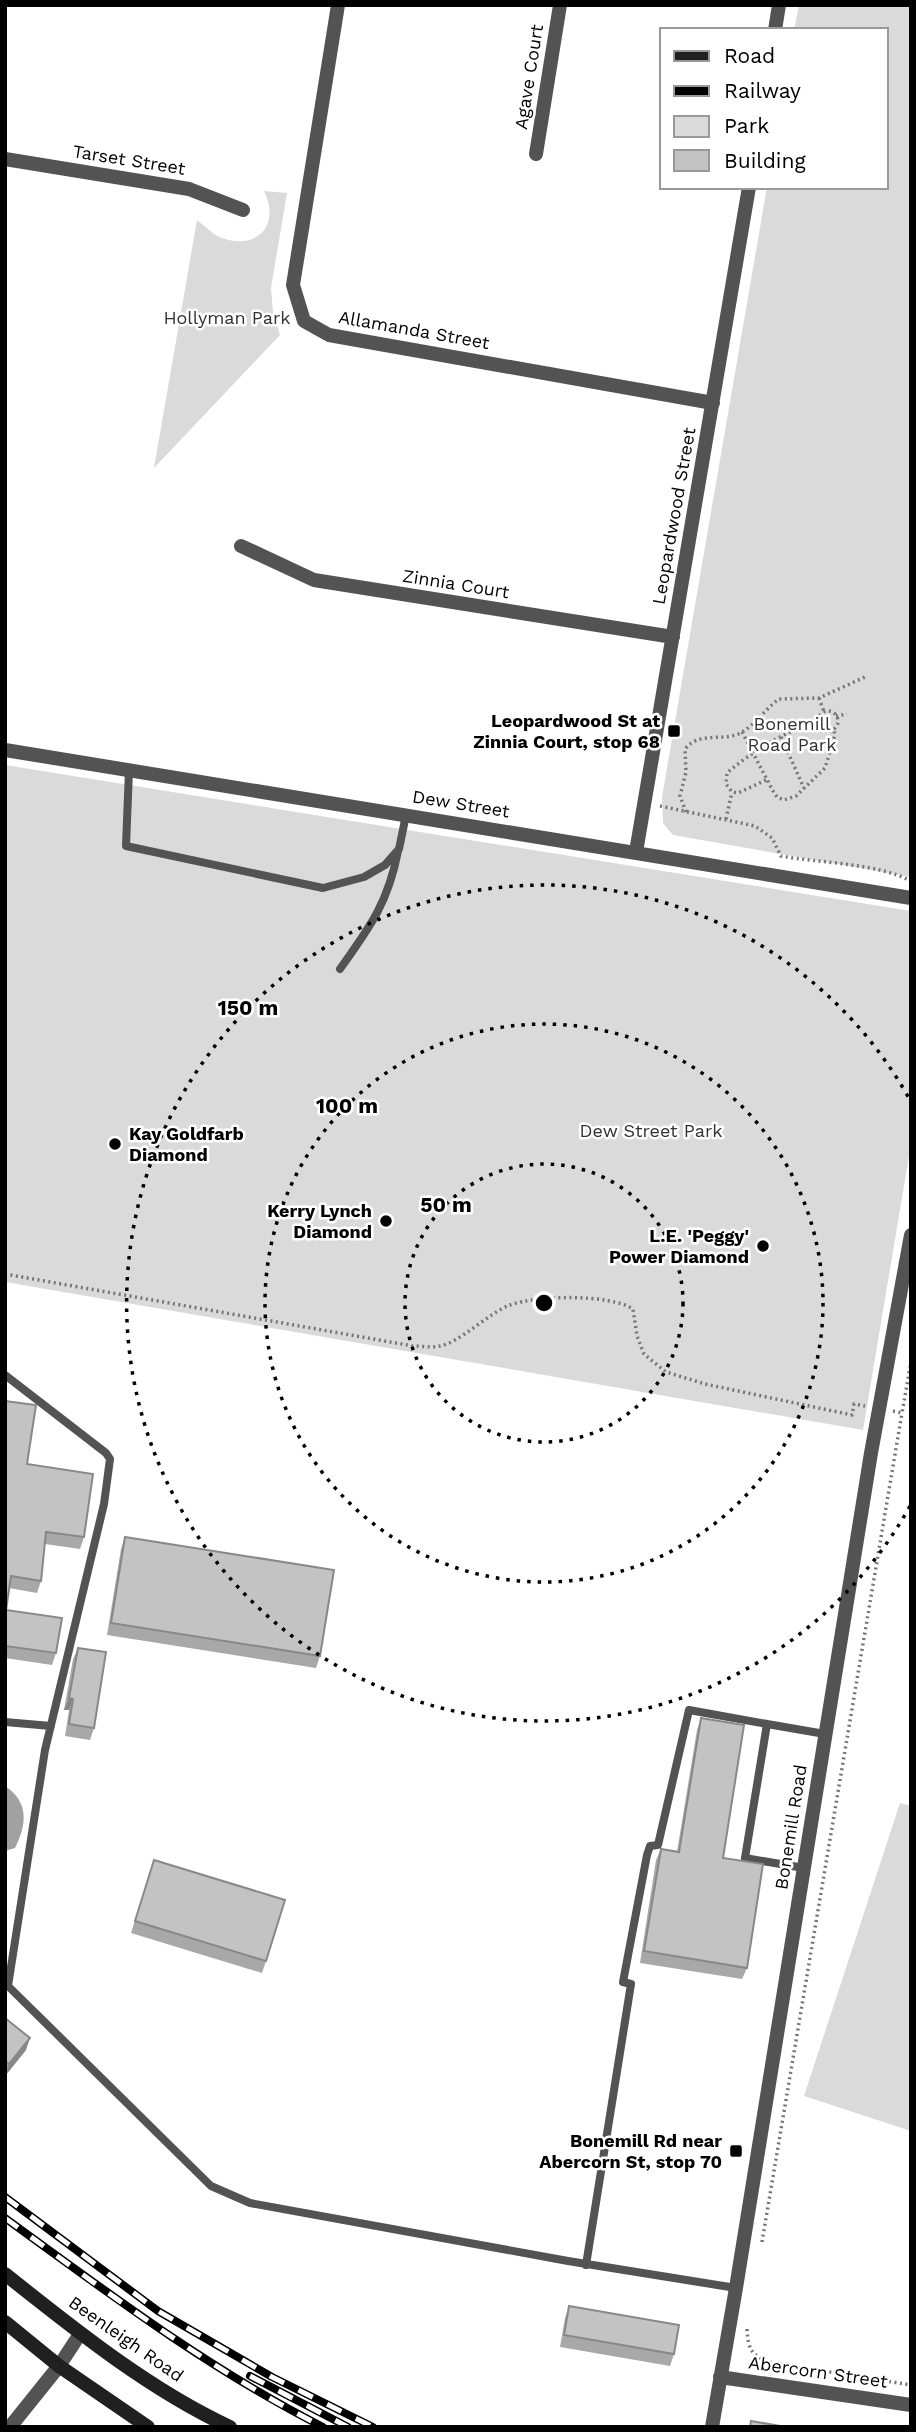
<svg xmlns="http://www.w3.org/2000/svg" width="916" height="2432" font-family="'Work Sans',sans-serif">
<style>
.green{fill:#dadada}
.water{fill:#a1a1a1}
.lines{fill:none;stroke-linecap:round;stroke-linejoin:round}
.path{stroke:#757575;stroke-width:3.5;stroke-dasharray:2 3.5;stroke-linecap:butt}
.lane{stroke:#535353;stroke-width:8}
.street{stroke:#535353;stroke-width:14}
.secondary{stroke:#202020;stroke-width:14}
.rail-casing{stroke:#000;stroke-width:8}
.rail{stroke:#fff;stroke-width:5;stroke-dasharray:16;stroke-linecap:butt}
.wall{fill:#a8a8a8}
.shaded-wall{fill:#888}
.building{fill:#c3c3c3;stroke:#888;stroke-width:2}
.ring{fill:none;stroke:#000;stroke-width:3.5;stroke-dasharray:3.5 7}
.poi-dot{fill:#000;stroke:#fff;stroke-width:2.5}
.labels{text-anchor:middle;stroke-width:5;stroke-linejoin:round;paint-order:stroke}
.street-label{font-size:18px;fill:#000;stroke:#fff}
.park-label{font-size:18px;fill:#313131;stroke:#fff}
.poi-label{font-size:18px;font-weight:bold;fill:#000;stroke:#fff;text-anchor:end}
.centre{fill:#000;stroke:#fff;stroke-width:3.5}
.ring-label{font-size:21px;text-anchor:middle;font-weight:bold;fill:#000;stroke:#fff;stroke-width:5;stroke-linejoin:round;paint-order:stroke}
</style>
<rect width="100%" height="100%" fill="#fff"/>
<path class="green" d="M799 5H911V877L673 835 663 823 662 797 767 187H886V30H794Z
M264 191 287 193 271 288 273 312 280 335 154 468 197 220C205 226 215 237 225 239 260 249 280 223 264 191Z
M5 765 911 911V1144L863 1430 5 1282Z
M900 1803 911 1806V2131L804 2096Z"/>
<path class="water" d="M5 1786C29 1802 27 1824 15 1848L5 1851Z"/>
<g class="lines">
<path class="path" d="M819 698 824 712
M818 721a10 10 0 1 1 20 0a10 10 0 1 1-20 0Z
M836 716 847 714
M742 732 773 791 777 797 784 800 796 796 825 768 835 735 834 730
M781 737 804 788
M766 780 738 793 732 792 726 784 727 773C749 754 789 727 818 724
M660 806 755 826 772 838 781 856C819 863 877 863 911 881
M686 812 680 796 686 772 685 749C700 730 725 743 742 732 756 724 766 708 779 699L819 698 865 677
M726 819 732 792
M5 1274 413 1346C422 1346 432 1348 440 1346 459 1343 490 1312 510 1305 537 1295 610 1294 633 1309L637 1336 644 1354 666 1372 705 1384 852 1415 854 1404 865 1406
M893 1411 902 1413 911 1362
M762 2242 902 1413
M747 2329C748 2348 751 2355 768 2362L911 2385"/>
<path class="lane" d="M129 770 126 846 323 888 364 877 385 865 399 849 406 815
M340 969C370 927 388 903 398 851
M5 1375 106 1453 110 1459 104 1504 45 1750 8 1986 211 2186 250 2203 568 2261 736 2288
M5 1722 51 1726
M804 1868 745 1858 767 1724 825 1734
M586 2265 631 1984 623 1982 647 1855 650 1846 658 1845 689 1710 767 1724"/>
<path class="street" d="M338 5 293 285 304 321 329 335 713 403
M775 30 779 5
M536 154 560 5
M5 159 189 189 243 210
M241 546 314 580 673 637
M5 750 911 898
M636 852 749 187
M720 2377 911 2405
M10 2427 59 2366 80 2334
M712 2427 736 2288 871 1453 911 1235"/>
<path class="secondary" d="M5 2274C74 2329 150 2390 230 2427
M5 2322 59 2366 148 2427"/>
<g class="rail-casing">
<path id="rail" d="M5 2197 158 2311 272 2377 373 2427
M5 2218C108 2293 209 2369 323 2427
M250 2376 348 2427"/>
</g>
<use href="#rail" class="rail"/>
</g>
<path class="wall" d="M5 1401 27 1464 84 1537 80 1549 45 1544 41 1581 37 1593 9 1588 6 1610 56 1653 52 1665 5 1658Z
M125 1537 320 1656 316 1668 107 1635 121 1549Z
M78 1648 94 1728 90 1740 65 1736 69 1710H64L73 1659Z
M701 1718 723 1858 747 1968 742 1979 640 1963 656 1860 661 1849 677 1852 697 1730Z
M154 1860 266 1961 262 1973 131 1933Z
M5 2018 26 2050 5 2076Z
M569 2307 674 2354 670 2366 560 2347 565 2318Z"/>
<path class="shaded-wall" d="M69 1698 73 1699 69 1710H64Z
M30 2038 26 2050 5 2076 9 2064Z"/>
<path class="building" d="M5 1401 36 1405 27 1464 93 1474 84 1537 46 1532 41 1581 11 1576 6 1610 62 1618 56 1653 5 1646Z
M125 1537 334 1570 320 1656 111 1623Z
M78 1648 106 1652 94 1728 69 1724 73 1699 69 1698Z
M701 1718 744 1725 723 1858 763 1864 747 1968 644 1951 661 1849 679 1852Z
M154 1860 285 1900 266 1961 135 1921Z
M5 2018 30 2038 9 2064 5 2061Z
M569 2306 679 2325 674 2354 564 2335Z
M751 2421 786 2427H750Z"/>
<g class="ring">
<circle cx="544" cy="1303" r="139"/>
<circle cx="544" cy="1303" r="279"/>
<path d="M910 1506A418 418 0 1 1 910 1100"/>
</g>
<g class="poi-dot">
<rect x="667" y="724" width="14" height="14" rx="3.5"/>
<circle cx="115" cy="1144" r="7"/>
<circle cx="386" cy="1221" r="7"/>
<circle cx="763" cy="1246" r="7"/>
<rect x="729" y="2144" width="14" height="14" rx="3.5"/>
</g>
<g class="labels">
<g class="street-label">
<text transform="translate(529 77) rotate(-81)" y="6">Agave Court</text>
<text transform="translate(129 160) rotate(9)" y="6">Tarset Street</text>
<text transform="translate(414 330) rotate(10)" y="6">Allamanda Street</text>
<text transform="translate(674 516) rotate(-80)" y="6">Leopardwood Street</text>
<text transform="translate(456 584) rotate(9)" y="6">Zinnia Court</text>
<text transform="translate(461 804) rotate(9)" y="6">Dew Street</text>
<text transform="translate(791 1827) rotate(-81)" y="6">Bonemill Road</text>
<text transform="translate(126 2339) rotate(35)" y="6">Beenleigh Road</text>
<text transform="translate(818 2372) rotate(8)" y="6">Abercorn Street</text>
</g>
<g class="park-label">
<text x="227" y="324">Hollyman Park</text>
<text x="792" y="730">Bonemill<tspan x="792" dy="21">Road Park</tspan></text>
<text x="651" y="1137">Dew Street Park</text>
</g>
<g class="poi-label">
<text x="660" y="727">Leopardwood St at<tspan x="660" dy="21">Zinnia Court, stop 68</tspan></text>
<text x="129" y="1140" text-anchor="start">Kay Goldfarb<tspan x="129" dy="21">Diamond</tspan></text>
<text x="372" y="1217">Kerry Lynch<tspan x="372" dy="21">Diamond</tspan></text>
<text x="749" y="1242">L.E. 'Peggy'<tspan x="749" dy="21">Power Diamond</tspan></text>
<text x="722" y="2147">Bonemill Rd near<tspan x="722" dy="21">Abercorn St, stop 70</tspan></text>
</g>
</g>
<circle cx="544" cy="1303" r="10" class="centre"/>
<g class="ring-label">
<text x="248" y="1015">150 m</text>
<text x="347" y="1113">100 m</text>
<text x="446" y="1212">50 m</text>
</g>
<rect width="916" height="2432" fill="none" stroke="#000000" stroke-width="14"/>
<rect x="660" y="28" width="228" height="161" fill="#ffffff" stroke="#999999" stroke-width="2"/>
<rect x="674" y="51" width="35" height="10" fill="#202020" stroke="#999999" stroke-width="2"/>
<text x="724" y="63" font-size="21" fill="#000000">Road</text>
<rect x="674" y="86" width="35" height="10" fill="#000000" stroke="#999999" stroke-width="2"/>
<text x="724" y="98" font-size="21" fill="#000000">Railway</text>
<rect x="674" y="116" width="35" height="21" fill="#dadada" stroke="#999999" stroke-width="2"/>
<text x="724" y="133" font-size="21" fill="#000000">Park</text>
<rect x="674" y="150" width="35" height="21" fill="#c3c3c3" stroke="#999999" stroke-width="2"/>
<text x="724" y="168" font-size="21" fill="#000000">Building</text>
</svg>
